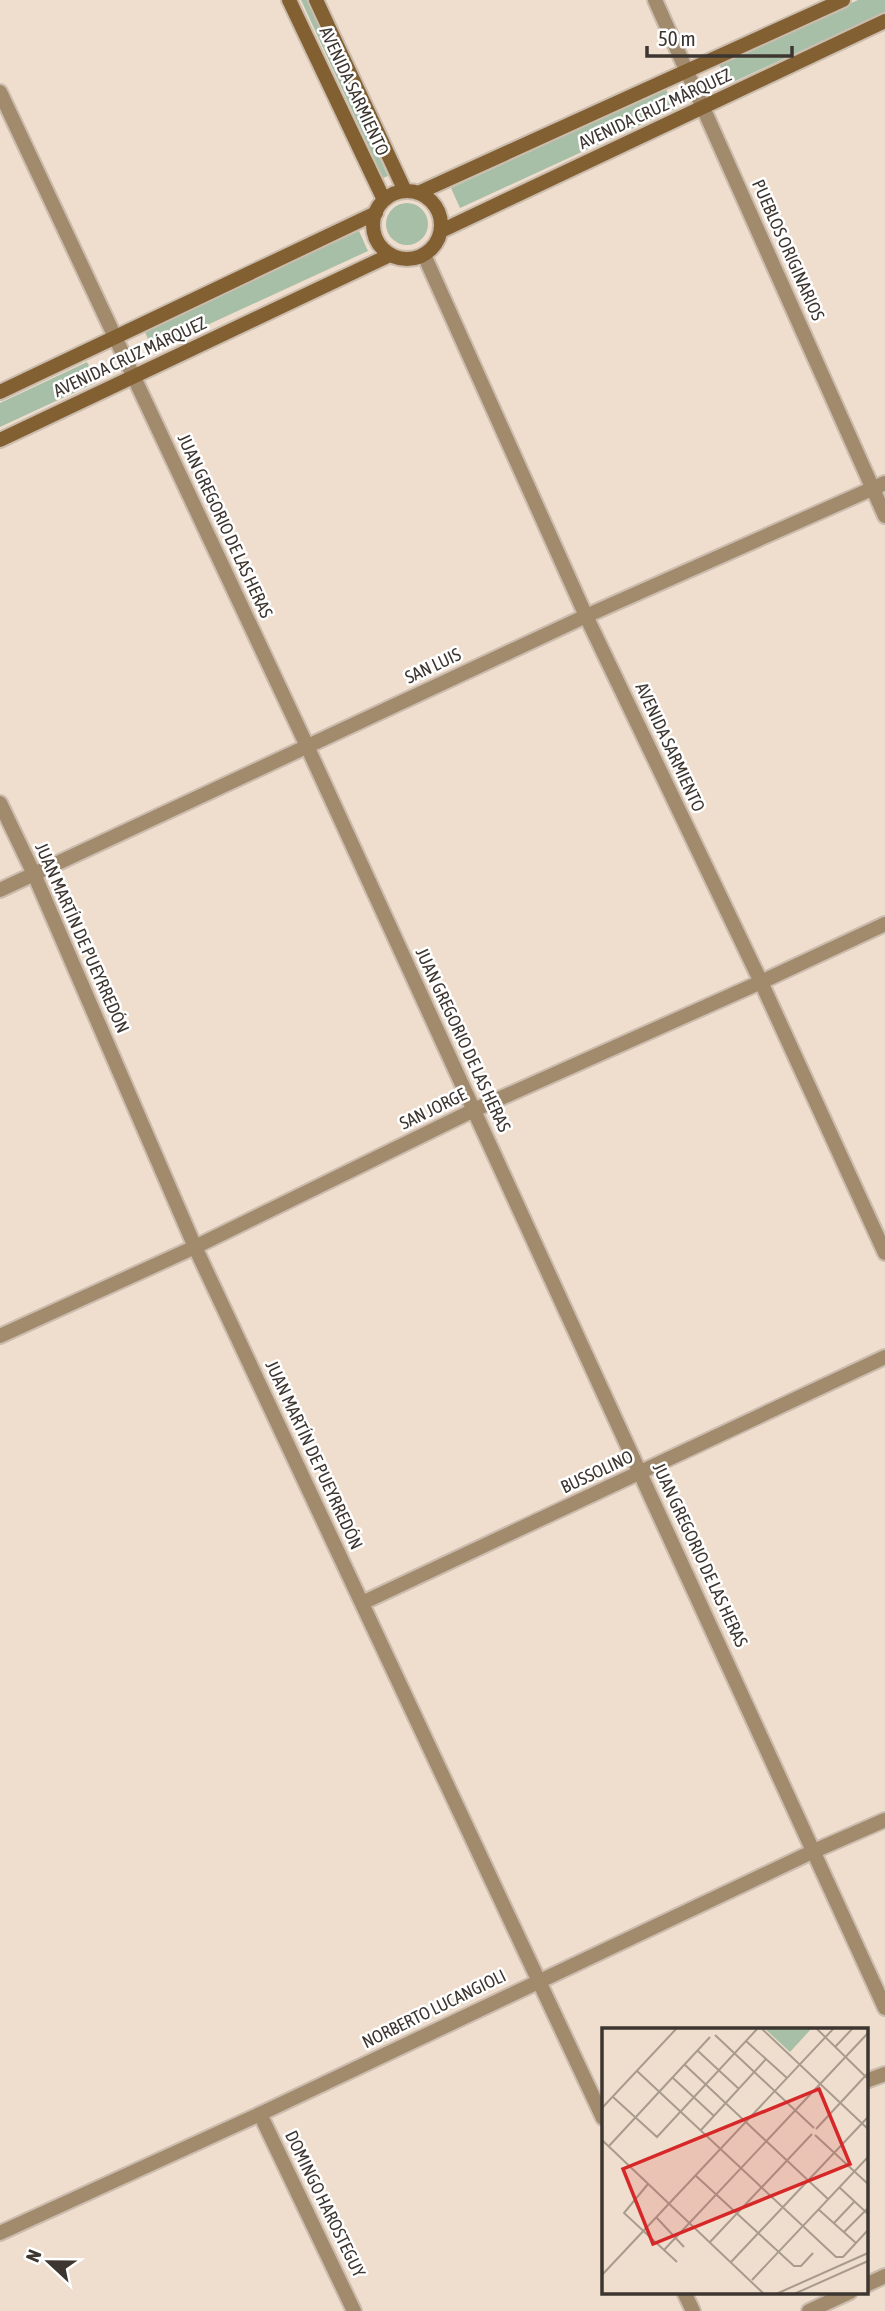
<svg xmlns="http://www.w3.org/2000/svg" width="885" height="2311" font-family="'Asap Condensed',sans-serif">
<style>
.green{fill:#a7bfa7}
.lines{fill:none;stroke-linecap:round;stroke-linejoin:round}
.minor-casing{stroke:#cbbcae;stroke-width:18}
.tertiary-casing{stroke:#cbbcae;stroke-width:18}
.secondary-casing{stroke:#cbbcae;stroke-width:18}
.minor{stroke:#a28a6d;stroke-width:14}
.tertiary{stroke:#a28a6d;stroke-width:14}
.secondary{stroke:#826032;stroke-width:14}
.labels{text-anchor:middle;stroke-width:5;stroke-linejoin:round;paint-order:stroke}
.street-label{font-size:18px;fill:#3d3630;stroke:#fff}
.inset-road{fill:none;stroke:#a89b8e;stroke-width:2}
.view{fill:#d62828;fill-opacity:0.15;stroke:#d62828;stroke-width:3.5}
.inset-edge{fill:none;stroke:#3d3630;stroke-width:3.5}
</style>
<rect width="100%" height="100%" fill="#efdecd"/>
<path class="green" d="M301 0H307L388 176 383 178Z
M858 0H885V12L729 84 719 64Z
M666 89 675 109 460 208 451 188Z
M386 224a21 21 0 1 1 42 0a21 21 0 1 1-42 0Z
M359 231 368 251 153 350 144 330Z
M87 362 97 382 0 427V403Z"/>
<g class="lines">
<g class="minor-casing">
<path id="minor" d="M655 0 885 516
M0 92 307 746 885 2008
M0 803 34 874 195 1247 603 2118
M0 890 586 616 885 483
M0 1336 195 1247 474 1110 761 982 885 924
M362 1603 885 1357
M866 2081 885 2074
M260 2114 354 2311
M866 2285 885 2276
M684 2292 693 2311
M809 2311 850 2292"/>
</g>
<g class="tertiary-casing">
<path id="tertiary" d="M424 255 586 616 761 982 885 1253
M0 2233 260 2114 814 1851 885 1820"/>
</g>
<g class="secondary-casing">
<path id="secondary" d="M289 0 384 200
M316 0 405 191
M373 225a34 34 0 1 1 68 0a34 34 0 1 1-68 0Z
M418 193 843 0
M441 231 885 21
M0 392 376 213
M0 440 390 255"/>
</g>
<use href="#minor" class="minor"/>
<use href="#tertiary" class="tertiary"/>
<use href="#secondary" class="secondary"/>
</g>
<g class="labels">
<g class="street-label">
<text transform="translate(354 91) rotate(65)" y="6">AVENIDA SARMIENTO</text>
<text transform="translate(655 109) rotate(-25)" y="6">AVENIDA CRUZ MÁRQUEZ</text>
<text transform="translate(788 250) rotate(66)" y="6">PUEBLOS ORIGINARIOS</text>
<text transform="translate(130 357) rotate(-25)" y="6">AVENIDA CRUZ MÁRQUEZ</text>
<text transform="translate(225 526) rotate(65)" y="6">JUAN GREGORIO DE LAS HERAS</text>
<text transform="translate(433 666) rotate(-25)" y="6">SAN LUIS</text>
<text transform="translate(670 747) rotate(65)" y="6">AVENIDA SARMIENTO</text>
<text transform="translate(82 938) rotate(66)" y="6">JUAN MARTÍN DE PUEYRREDÓN</text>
<text transform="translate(463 1040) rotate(65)" y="6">JUAN GREGORIO DE LAS HERAS</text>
<text transform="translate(433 1109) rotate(-26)" y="6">SAN JORGE</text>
<text transform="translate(314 1455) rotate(65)" y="6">JUAN MARTÍN DE PUEYRREDÓN</text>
<text transform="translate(597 1472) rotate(-25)" y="6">BUSSOLINO</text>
<text transform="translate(700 1555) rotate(65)" y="6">JUAN GREGORIO DE LAS HERAS</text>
<text transform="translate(434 2009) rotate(-26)" y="6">NORBERTO LUCANGIOLI</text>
<text transform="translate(325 2204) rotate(64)" y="6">DOMINGO HAROSTEGUY</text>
</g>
</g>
<g transform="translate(602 2028)">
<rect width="266" height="266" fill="#efdecd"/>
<path d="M162 0H210L188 24Z" fill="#a7bfa7"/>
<path class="inset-road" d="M159 0 266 101M214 0 266 51M113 7 212 100M144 13 185 50M233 19 251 0M96 23 137 61M83 37 226 171M35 43 234 229H241L266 202M71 50 112 88M11 69 55 109 156 0M0 80 75 0M214 101 266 45M99 102 164 31M213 107 266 156M0 112 162 266M7 118 108 9M93 147 192 238H199L211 225M46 156 22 185 75 234M237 159 266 186M216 181 254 215M54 189 82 219M232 195 252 174M242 204 266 180M108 214 210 106M62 222 266 5M129 234 266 89M0 247 232 0M150 252 266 129M174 266 266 225M192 266 266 233"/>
<path class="view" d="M217 61 248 136 51 216 21 141Z"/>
<rect width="266" height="266" class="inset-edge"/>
</g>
<g transform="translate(49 2262) rotate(292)" stroke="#ffffff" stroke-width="5" paint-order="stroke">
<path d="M0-5L12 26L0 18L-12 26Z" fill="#3d3630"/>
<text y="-10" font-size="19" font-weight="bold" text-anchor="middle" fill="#3d3630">N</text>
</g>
<path d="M647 46v10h145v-10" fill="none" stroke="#3d3630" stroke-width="3.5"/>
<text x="658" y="46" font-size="21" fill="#3d3630" stroke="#ffffff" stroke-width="5" paint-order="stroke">50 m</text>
</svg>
